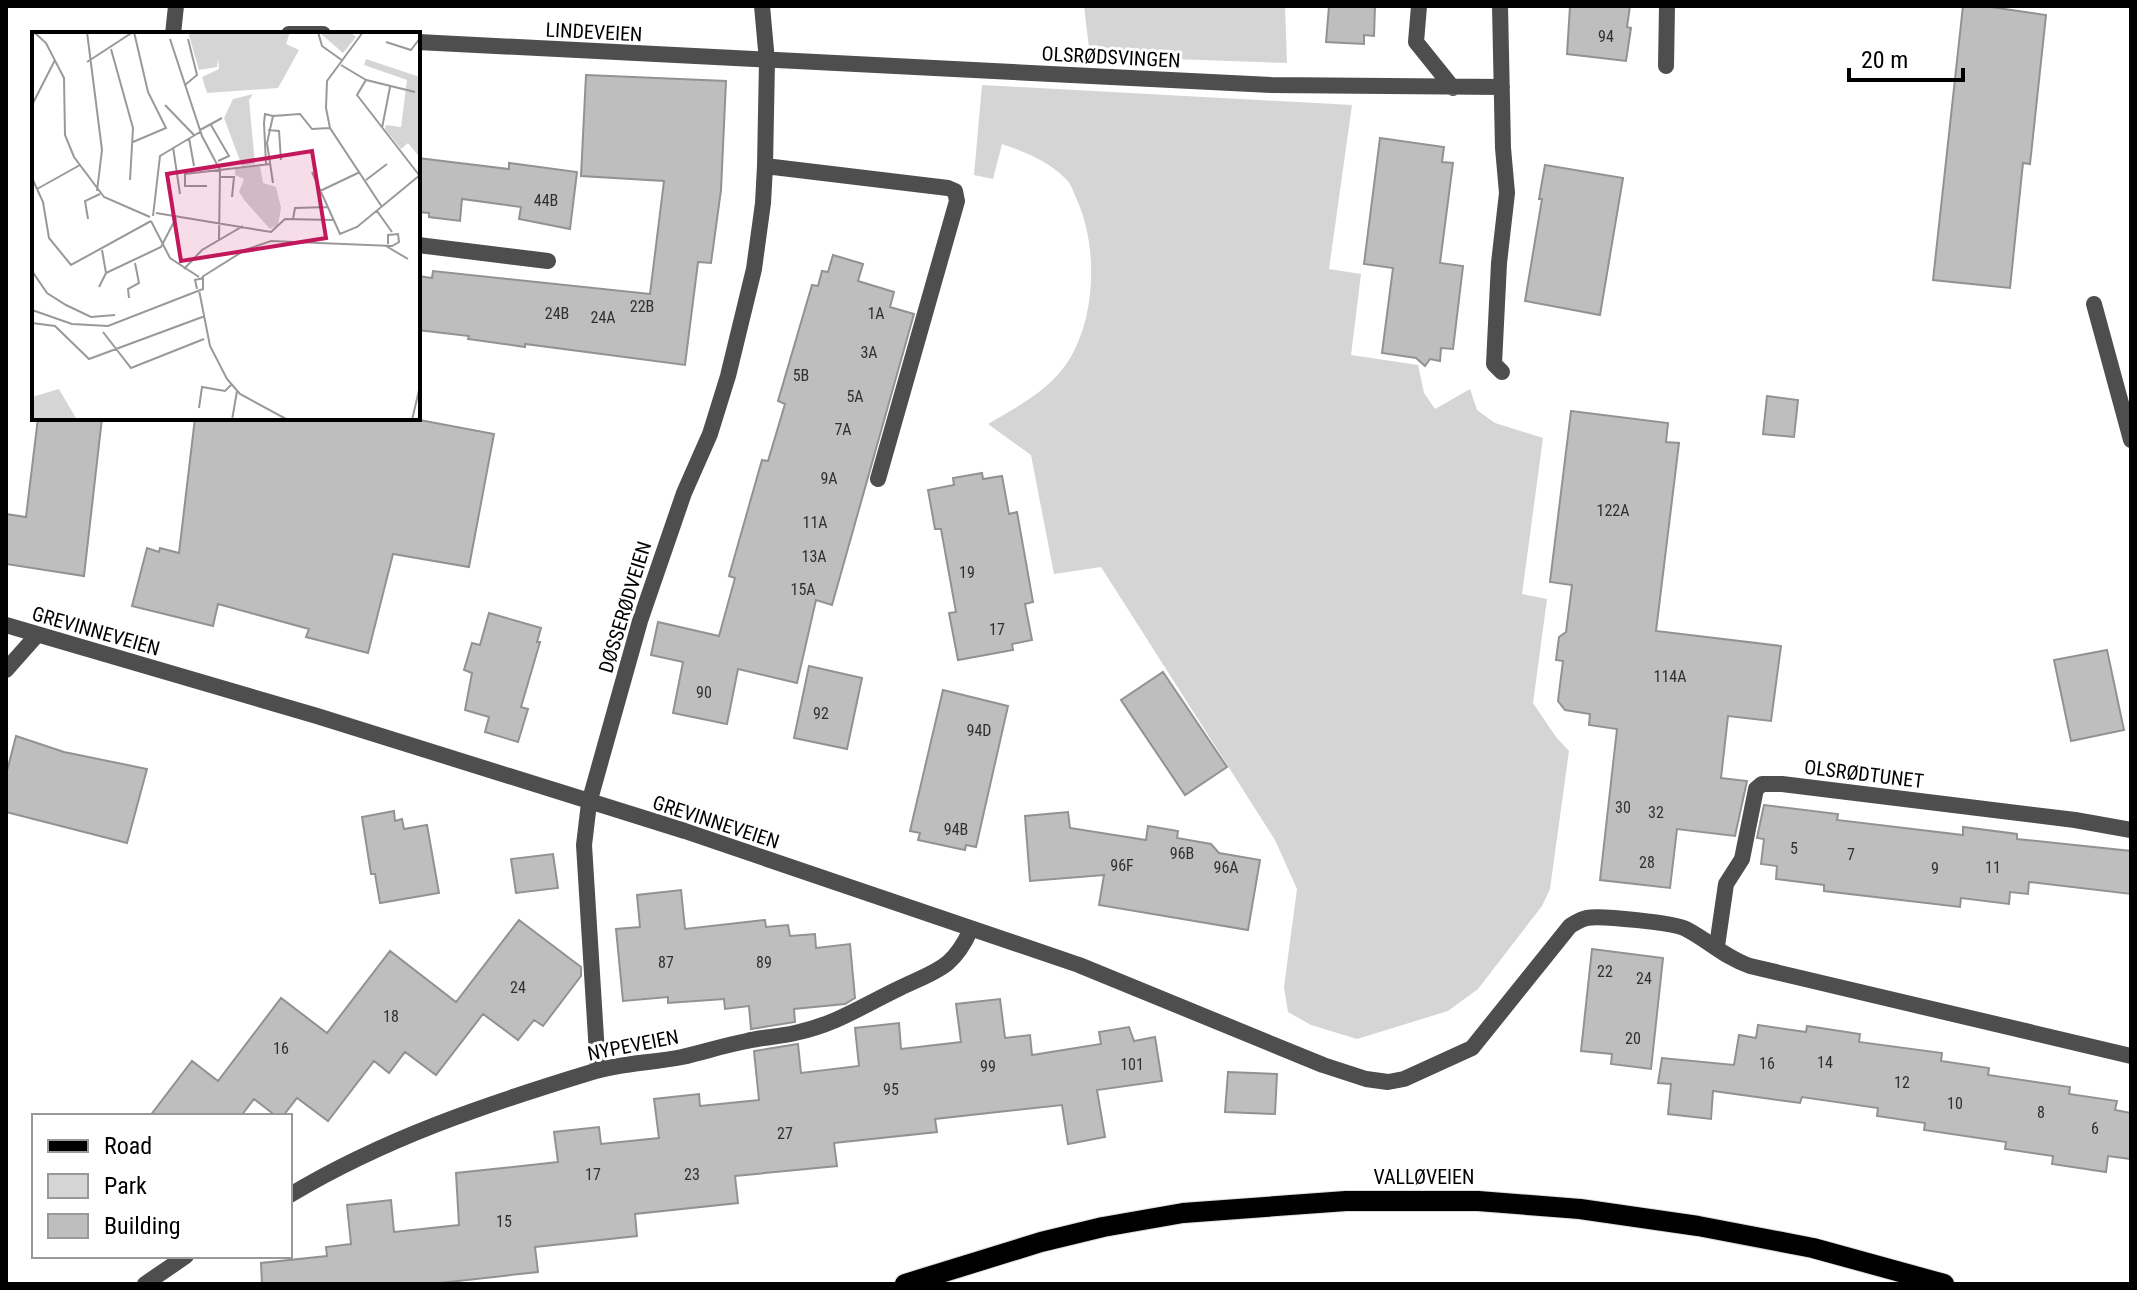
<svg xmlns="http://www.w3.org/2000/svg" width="2137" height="1290" font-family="'Roboto Condensed',sans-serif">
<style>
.green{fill:#d5d5d5}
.building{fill:#bebebe;stroke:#929292;stroke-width:2}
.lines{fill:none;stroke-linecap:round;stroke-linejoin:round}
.primary-casing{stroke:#dbdbdb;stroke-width:22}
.minor{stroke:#4e4e4e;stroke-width:16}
.primary{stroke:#000;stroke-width:20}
.labels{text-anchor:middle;stroke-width:6;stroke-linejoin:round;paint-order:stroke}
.number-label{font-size:16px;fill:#303030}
.street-label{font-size:20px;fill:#000;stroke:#fff}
.inset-road{fill:none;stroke:#999;stroke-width:2}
.view{fill:#c2185b;fill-opacity:0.15;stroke:#c2185b;stroke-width:4}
.inset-edge{fill:none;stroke:#000;stroke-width:4}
</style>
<rect width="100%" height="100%" fill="#fff"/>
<path class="green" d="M1084 6H1285L1287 63 1090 56Z
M982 85 1352 105 1329 269 1361 274 1351 355 1418 365 1424 393 1435 409 1470 389 1477 410 1495 423 1543 438 1522 594 1547 599 1533 703 1556 737 1569 751 1550 889 1542 906 1478 989 1448 1011 1357 1039 1311 1025 1288 1012 1284 987 1297 889 1275 840 1101 567 1054 574 1031 455 988 424C1018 406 1049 391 1069 360 1096 316 1098 247 1077 200 1074 193 1071 184 1066 179 1048 161 1025 152 1002 144L993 179 974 175Z"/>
<path class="building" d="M1329 6H1375L1374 36 1364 35V44L1326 42Z
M1570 6H1630L1627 27 1631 28 1626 61 1567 54Z
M1963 6H1984L2046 15 2030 164 2023 163 2010 288 1933 280Z
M586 75 726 81 721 190 711 263 698 262 685 365 525 344V347L504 344 468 339 469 336 418 330V276L432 278 433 271 650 294 664 181 581 176Z
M1380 138 1444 147 1442 162 1453 163 1440 263 1463 266 1453 349 1441 348 1440 361 1430 359 1425 366 1416 358 1382 353 1393 268 1364 264Z
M418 158 509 169V163L577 172 570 229 519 219 521 207 462 199 460 221 429 217V213L418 212Z
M1545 165 1623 178 1600 315 1525 301 1542 199H1539Z
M833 255 863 264 858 281 894 292 890 307 914 314 832 605 816 600 797 683 738 669 727 724 673 713 683 662 651 655 658 622 719 636 735 578 729 576 762 460 768 461 785 404 778 401 812 285 818 286 822 271 828 272Z
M1767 396 1798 400 1794 437 1763 434Z
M1571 411 1668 423 1666 442 1679 443 1656 631 1781 646 1771 721 1728 716 1721 778 1747 781 1735 836 1677 829 1670 888 1600 880 1617 729 1589 725 1590 714 1565 710 1558 701 1563 661 1556 660 1559 637 1566 632 1572 585 1550 582Z
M38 418H102L84 576 6 564V514L26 517Z
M195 418H409L494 434 469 567 393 554 368 653 306 637 309 629 218 604 213 626 132 606 147 548 159 552 160 548 179 553Z
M982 473 983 479 1002 476 1009 514 1017 512 1033 602 1025 604 1032 640 1012 644 1013 650 958 660 949 613 956 612 941 529H935L928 490 954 485 953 478Z
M489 613 541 628 537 642H540L521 707 528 709 518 742 485 732 489 717 465 710 472 673 464 670 472 643 480 645Z
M2107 650 2124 730 2071 741 2054 660Z
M809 666 862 678 847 749 794 738Z
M1163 672 1227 767 1185 795 1121 700Z
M943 690 1008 706 976 847 966 845 965 850 918 840 920 833 910 831Z
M16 736 64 752 147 769 127 843 6 812V775Z
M1764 805 1838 814 1837 820 1963 835V827L2017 834V839L2131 851V894L2029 882 2028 894 2010 892 2009 904 1961 898 1960 907 1824 891V885L1776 879 1777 866 1761 864 1764 839 1757 838Z
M394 811 395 821 402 819 404 829 427 825 439 893 380 903 375 874H371L362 817Z
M1068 812 1070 828 1146 840 1148 826 1178 831 1177 838 1211 844 1219 853 1260 860 1248 930 1099 905 1104 875 1030 881 1025 816Z
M553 854 558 888 516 893 511 859Z
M681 890 685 929 765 920 766 927 788 925 790 936 815 934 816 948 850 944 855 998 845 1004 794 1009 795 1022 751 1029 749 1006 725 1009 724 999 668 1003V997L623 1001 616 929 640 927 637 895Z
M519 920 581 967V976L543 1026 534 1020 518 1040 483 1014 436 1075 405 1052 389 1073 374 1061 328 1121 297 1098 283 1116H276L254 1099 241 1116H150L192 1061 218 1081 281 998 327 1033 390 951 456 1002Z
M1592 949 1663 958 1651 1069 1611 1064 1612 1054 1581 1051Z
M1000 999 1005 1038 1030 1035 1032 1055 1101 1044 1099 1032 1129 1027 1134 1041 1155 1037 1162 1081 1097 1090 1105 1137 1068 1144 1062 1105 935 1119 937 1132 834 1143 837 1166 735 1176 738 1203 635 1214 637 1236 535 1247 538 1272 431 1284H262L261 1263 327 1256 326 1247 351 1244 347 1205 391 1200 394 1232 459 1225 456 1173 558 1162 554 1132 599 1127 601 1144 659 1138 654 1099 699 1094 700 1106 759 1100 754 1051 798 1044 801 1073 859 1066 855 1028 899 1023 901 1049 961 1042 956 1004Z
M1758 1025 1806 1032 1807 1026 1860 1034 1859 1042 1942 1053 1941 1061 1989 1068 1988 1075 2070 1087 2069 1094 2117 1101 2115 1110 2131 1113V1159L2108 1156 2106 1172 2052 1164 2053 1156 2005 1149 2006 1142 1924 1130 1925 1123 1877 1116 1878 1108 1802 1097 1800 1103 1713 1091 1711 1119 1668 1114 1671 1084 1658 1083 1662 1058 1734 1065 1739 1035 1756 1038Z
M1228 1072 1277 1074 1275 1114 1225 1112Z"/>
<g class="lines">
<g class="primary-casing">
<path id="primary" d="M905 1284 1041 1242 1103 1227 1183 1213 1346 1201H1478L1580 1209 1698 1226 1813 1248 1944 1284"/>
</g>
<path class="minor" d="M1419 6 1416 42 1453 88
M1500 6 1503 148 1507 193 1499 263 1494 364 1502 372
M173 34 176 6
M289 34H323
M418 42 1271 85 1502 87
M1666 66 1667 6
M765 166 948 188 955 191 957 201 878 479
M418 245 548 261
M2094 304 2131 440
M6 625 317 716 685 831 1079 965 1323 1065 1366 1079 1388 1082 1404 1079 1472 1048 1570 926C1575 923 1581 919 1587 918 1600 915 1675 923 1686 929 1709 941 1726 958 1750 966L2131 1056
M6 670 37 635
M1717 946 1726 884 1742 859 1756 789 1762 784H1782L2075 820 2131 830
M598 1070 584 845 589 803 640 621 684 493 710 434 728 376 754 269 763 203 765 166 767 61 762 6
M290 1195C385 1138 487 1104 592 1072 621 1063 652 1063 682 1057 704 1052 725 1045 747 1041 762 1037 779 1037 795 1033 837 1024 862 1006 900 988 937 970 953 969 971 929
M145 1284 186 1256"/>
<use href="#primary" class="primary"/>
</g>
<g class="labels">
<g class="number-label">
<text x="1606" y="42">94</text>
<text x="546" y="206">44B</text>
<text x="642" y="312">22B</text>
<text x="557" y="319">24B</text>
<text x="876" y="319">1A</text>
<text x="603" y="323">24A</text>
<text x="869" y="358">3A</text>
<text x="801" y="381">5B</text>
<text x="855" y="402">5A</text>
<text x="843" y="435">7A</text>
<text x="829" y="484">9A</text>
<text x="1613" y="516">122A</text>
<text x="815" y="528">11A</text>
<text x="814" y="562">13A</text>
<text x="967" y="578">19</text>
<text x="803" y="595">15A</text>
<text x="997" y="635">17</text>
<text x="1670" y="682">114A</text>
<text x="704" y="698">90</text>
<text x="821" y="719">92</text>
<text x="979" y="736">94D</text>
<text x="1623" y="813">30</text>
<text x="1656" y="818">32</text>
<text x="956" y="835">94B</text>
<text x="1794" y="854">5</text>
<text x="1182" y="859">96B</text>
<text x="1851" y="860">7</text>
<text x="1647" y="868">28</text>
<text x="1122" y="871">96F</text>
<text x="1226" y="873">96A</text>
<text x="1993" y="873">11</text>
<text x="1935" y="874">9</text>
<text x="666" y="968">87</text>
<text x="764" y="968">89</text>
<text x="1605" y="977">22</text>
<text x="1644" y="984">24</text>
<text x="518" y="993">24</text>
<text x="391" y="1022">18</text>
<text x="1633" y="1044">20</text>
<text x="281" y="1054">16</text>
<text x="1825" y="1068">14</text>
<text x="1767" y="1069">16</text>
<text x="1132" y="1070">101</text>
<text x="988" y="1072">99</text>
<text x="1902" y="1088">12</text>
<text x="891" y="1095">95</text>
<text x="1955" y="1109">10</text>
<text x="2041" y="1118">8</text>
<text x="2095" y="1134">6</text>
<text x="785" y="1139">27</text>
<text x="593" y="1180">17</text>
<text x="692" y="1180">23</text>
<text x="504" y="1227">15</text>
</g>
<g class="street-label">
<text transform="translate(594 32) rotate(3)" y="7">LINDEVEIEN</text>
<text transform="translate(1111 57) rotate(3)" y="7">OLSRØDSVINGEN</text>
<text transform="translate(625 607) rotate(-73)" y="7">DØSSERØDVEIEN</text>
<text transform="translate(96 631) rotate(16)" y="7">GREVINNEVEIEN</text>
<text transform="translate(1864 774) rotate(7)" y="7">OLSRØDTUNET</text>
<text transform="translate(716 822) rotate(18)" y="7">GREVINNEVEIEN</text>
<text transform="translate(633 1045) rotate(-11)" y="7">NYPEVEIEN</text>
<text x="1424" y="1184">VALLØVEIEN</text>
</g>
</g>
<g transform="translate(32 32)">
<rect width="388" height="388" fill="#fff"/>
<path d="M156 0H258L254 12 267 18 246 56 175 61 170 45 187 37 186 27 185 35 167 38ZM318 0 324 5 311 21 288 1ZM334 27 388 45 386 123 376 111 369 117 353 97 354 93 369 95 375 48 332 33ZM221 62 217 68 223 132 210 134 192 86 201 67ZM228 134 231 151 244 155 249 176 246 193 238 197 213 169 207 160 212 147 203 143V137ZM27 357 45 388H0V365Z" fill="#d5d5d5"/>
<path class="inset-road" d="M2 0 14 11 32 46 33 103 42 125 72 165 118 185M55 0 70 118 65 159M286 0 290 14 311 29M331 0 295 49 294 76 298 96 350 175M138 7 170 104 188 138 187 208M354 10 379 18 388 6M79 17 101 96 98 148M55 30 101 0M309 33 334 48M153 53 165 43 156 7M383 60 334 48 325 63 387 143M0 73 23 28M133 73 162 103M179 93 197 124 186 129M350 96 358 55M168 98 190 86M236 98 247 99 249 128M157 106 162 134M101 110 134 96 116 60 102 0M141 115 148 162M234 132 232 91 233 82 241 84M280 140 308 202 325 195 388 143M189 145H202L200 165M0 146 11 170 17 206 39 233 119 189M334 148 355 132M241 151 235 111 241 84 268 82 280 97 298 96M175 154H153V142L238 132M5 157 48 133M288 159 328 140M345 179 360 200M124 181 239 200 253 187 302 188M121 184 128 124 168 100M56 187 53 169 68 162M261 187 263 176 296 175M119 189 138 226 167 245M354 214 376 227M152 237 170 218 211 194M0 239 15 261 34 273 59 285 83 283M74 241 129 215 145 184M170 245 213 218 239 209 360 214 367 210 366 202 356 203V212M67 255 74 241 70 218M167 258 178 314 195 347 208 362 256 388M97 266 96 257 107 251 103 231M0 278 40 292 76 294 171 257V246L163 248 165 257M0 291 23 294 57 327 173 284M71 300 99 336 172 307M167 376 170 355 193 359 199 353M200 388 205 359M380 388 388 354"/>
<path class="view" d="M280 119 294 206 149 229 135 142Z"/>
<rect width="388" height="388" class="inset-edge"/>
</g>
<rect width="2137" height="1290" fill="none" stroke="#000000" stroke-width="16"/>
<rect x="32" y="1114" width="260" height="144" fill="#ffffff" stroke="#999999" stroke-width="2"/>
<rect x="48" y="1140" width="40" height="12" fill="#000000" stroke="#999999" stroke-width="2"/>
<text x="104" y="1154" font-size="24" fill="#000000">Road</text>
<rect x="48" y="1174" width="40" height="24" fill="#d5d5d5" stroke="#999999" stroke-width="2"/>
<text x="104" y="1194" font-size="24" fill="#000000">Park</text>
<rect x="48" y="1214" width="40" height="24" fill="#bebebe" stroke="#999999" stroke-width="2"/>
<text x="104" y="1234" font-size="24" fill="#000000">Building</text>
<path d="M1849 68v12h114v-12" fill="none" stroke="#000000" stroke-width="4"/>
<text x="1861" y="68" font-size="24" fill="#000000" stroke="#ffffff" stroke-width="6" paint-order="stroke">20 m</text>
</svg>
